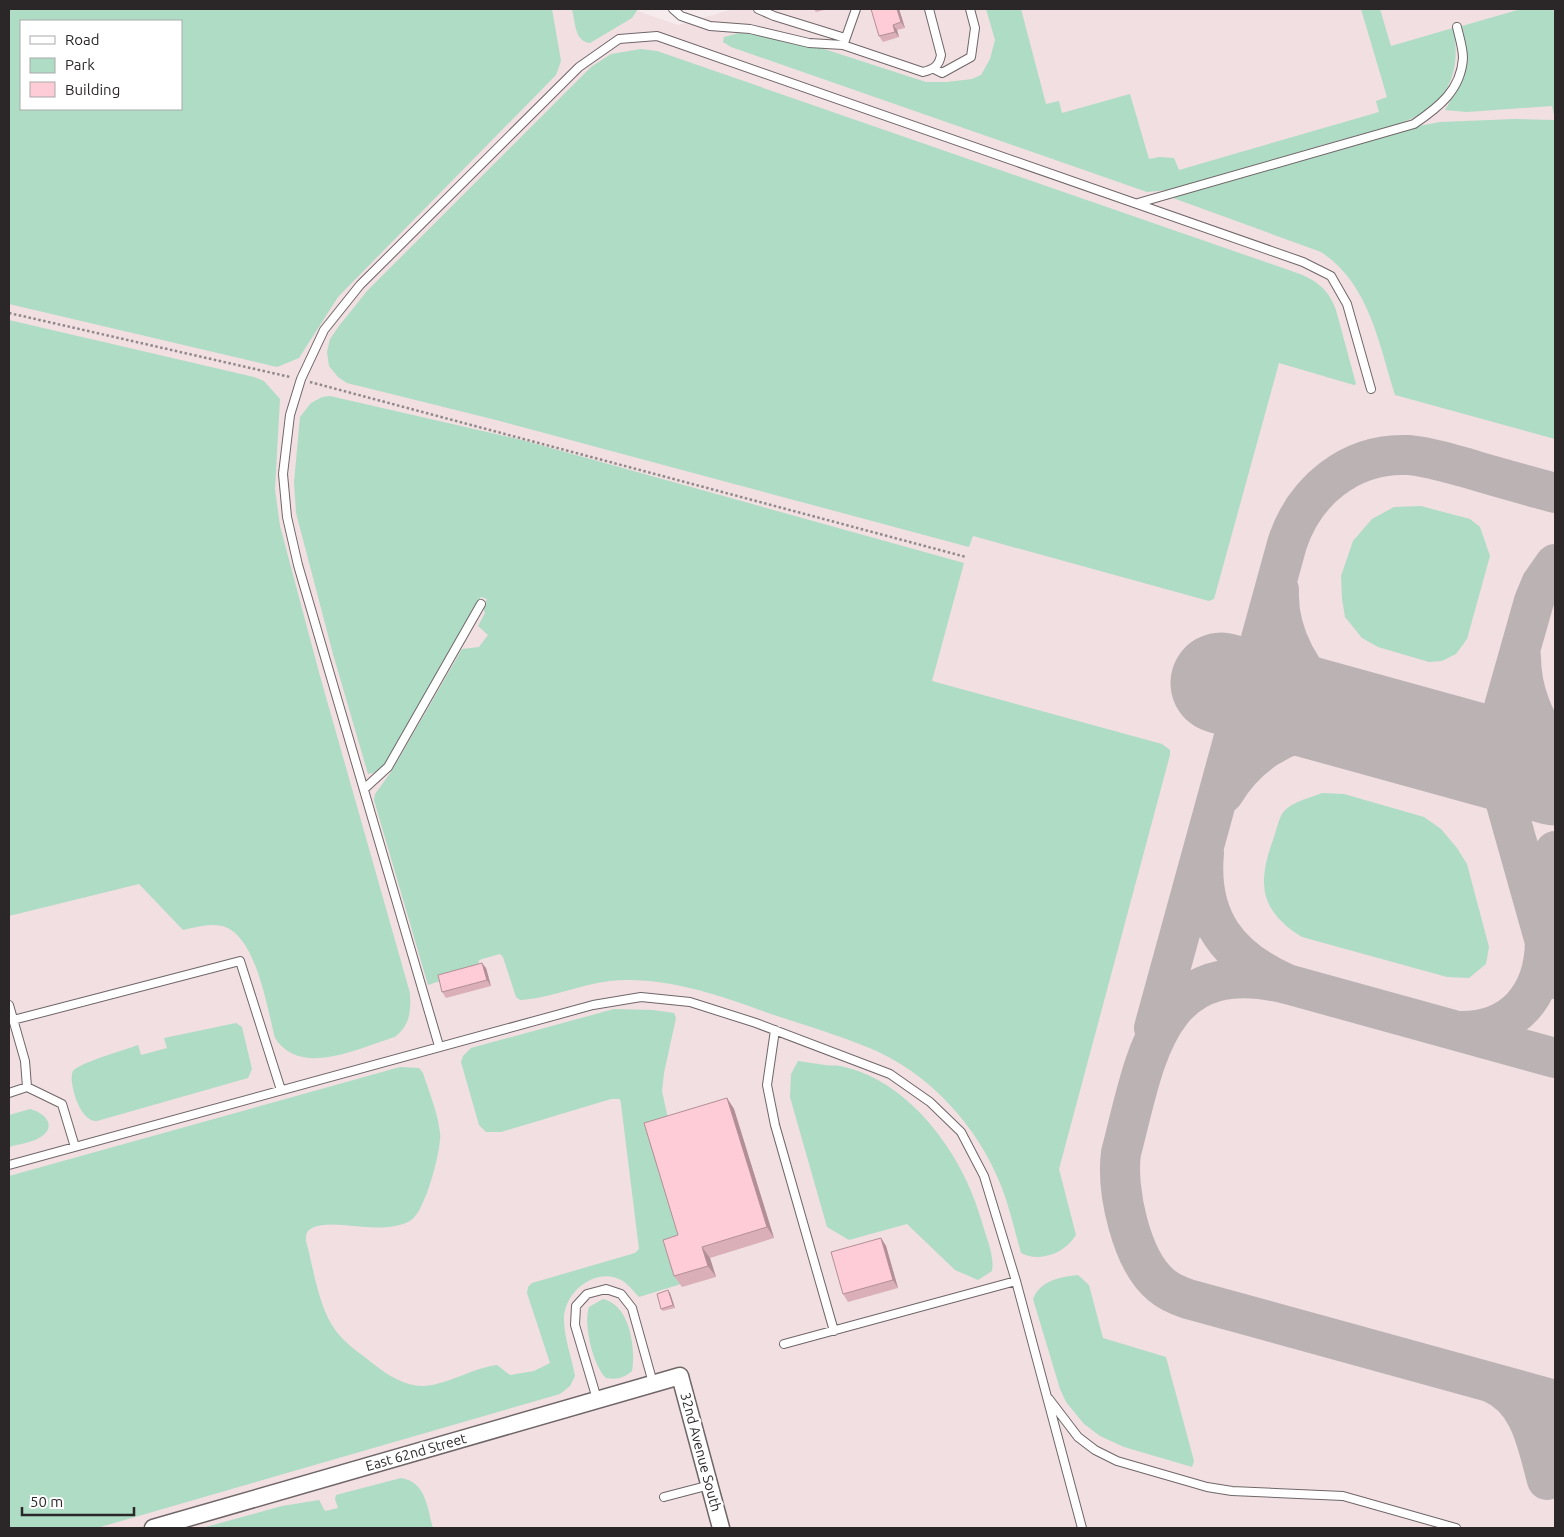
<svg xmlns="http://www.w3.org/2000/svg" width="1564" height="1537" font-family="Ubuntu,sans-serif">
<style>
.built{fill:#f2dfe2;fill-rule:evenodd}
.green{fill:#aedcc5;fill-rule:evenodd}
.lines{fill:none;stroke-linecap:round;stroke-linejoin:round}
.taxiway{stroke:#bbb2b4;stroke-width:40}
.runway{stroke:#bbb2b4;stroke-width:101}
.lane-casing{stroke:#6f6668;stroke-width:10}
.street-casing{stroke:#6f6668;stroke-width:19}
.path{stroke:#90898b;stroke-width:2.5;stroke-dasharray:2.5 2.5;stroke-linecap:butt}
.lane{stroke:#fff;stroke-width:8}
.street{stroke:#fff;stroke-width:16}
.wall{fill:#daafb8}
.shaded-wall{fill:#b28f96}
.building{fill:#feccd6;stroke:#b28f96}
.labels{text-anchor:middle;stroke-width:5;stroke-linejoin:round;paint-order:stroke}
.street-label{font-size:14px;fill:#2b2728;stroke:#fff}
</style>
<rect width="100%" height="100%" fill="#f6ecee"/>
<path class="built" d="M9 9H632L678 25 733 9H1555V1528H9ZM21 21H181V109H21Z"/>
<path class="green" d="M9 9H552L561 61 556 75 338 297 299 358 277 367 9 304ZM21 21H181V109H21Z
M572 9H638L632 18 590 43C575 42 575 22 572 9Z
M986 9H1021L1046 104 1059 101 1062 113 1130 94 1149 159 1159 157 1174 158 1179 170 1379 112 1376 101 1387 97 1361 9H1380L1391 46 1453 28C1459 56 1456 85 1433 105 1412 125 1365 133 1337 141 1281 157 1225 174 1168 190L1147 192 731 47 723 42 724 37 739 33 757 35 798 45 818 47 926 82H947L972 79 981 75 990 59 995 40Z
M1521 9H1553L1555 16V119L1552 106 1467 112 1445 110C1461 85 1469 54 1462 26Z
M641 49 657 51 1300 274C1319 282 1329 291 1336 310L1356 384 1354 385 1279 363 1214 599 1209 601 973 536 969 547 496 420 347 383 338 377 329 366 327 352 330 339 339 326 367 291 591 67 611 54Z
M1515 119 1555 120V439L1395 395C1379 344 1369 283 1321 252L1173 198 1177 194 1408 128 1440 122Z
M9 320 254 377 264 381 280 399 275 489 280 526 320 676 410 993C411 1012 410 1025 395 1037 358 1048 301 1078 275 1038 267 1008 256 934 222 926 209 923 196 927 183 930L139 884 9 916Z
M330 396 522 440 964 563 932 681 1162 744 1170 750V755L1059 1169 1076 1235C1065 1253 1040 1263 1021 1253 1015 1232 1010 1209 1002 1188 979 1127 928 1071 867 1047 837 1035 805 1025 774 1015 727 998 678 980 628 980 591 979 556 998 520 1000L516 997 503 957 500 954 479 960 478 968 428 985 374 800 375 794 391 772 462 649 479 647 488 635 478 626 485 613 483 608 487 599 481 597 384 766 379 772 368 774 333 654 296 513 294 482 300 417 311 403 322 397Z
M1421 506 1470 519 1480 527 1490 556 1467 639 1456 654 1442 661 1429 662 1378 647 1362 638 1345 617 1342 599 1341 576 1353 541 1372 519 1394 507Z
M1322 793 1344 794 1424 817 1441 829 1457 848 1467 864 1489 947 1486 964 1469 978 1447 977 1302 937C1260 911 1257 884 1273 840 1276 832 1278 821 1282 814 1290 802 1310 798 1322 793Z
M614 1009 653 1010 674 1013 676 1018 664 1073 662 1091 670 1128 686 1246 681 1284 639 1297C635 1293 629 1285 623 1281 597 1265 563 1292 564 1320 564 1338 572 1358 575 1376L570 1386 560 1394 97 1528H9V1176L400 1067 419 1068 423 1073C429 1092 438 1113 440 1133 442 1148 425 1214 410 1221 378 1237 335 1217 312 1228 306 1231 306 1235 306 1241 314 1269 318 1307 336 1331 346 1345 363 1355 376 1366 389 1376 407 1387 424 1386 450 1384 472 1368 497 1365L510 1375 534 1371 550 1363 527 1293 528 1287 532 1283 635 1253 639 1249 621 1104 620 1099H611L501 1132H486L479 1125 461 1062 463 1056 471 1048Z
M236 1023 242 1027 252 1069 248 1078 97 1121C78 1122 68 1078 73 1071 81 1062 125 1050 138 1045L141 1055 167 1048 164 1038Z
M798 1061C807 1062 816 1064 825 1065 830 1066 835 1065 840 1066 910 1080 963 1155 981 1219 985 1235 995 1255 992 1271L978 1280 955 1270 907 1224 849 1240 827 1227 790 1097 791 1074Z
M30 1109C46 1113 58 1127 39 1138 31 1143 18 1144 9 1147V1115Z
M1078 1275 1089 1285 1103 1338 1166 1357 1194 1461 1192 1467 1124 1447 1100 1436 1084 1424 1066 1402 1060 1389 1033 1299C1041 1280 1060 1277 1078 1275Z
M603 1299C630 1305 636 1348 632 1371 624 1378 616 1380 606 1378 593 1366 583 1324 589 1307Z
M401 1478C426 1482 427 1507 433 1528H202L282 1506 319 1500 325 1511 338 1508 335 1499 336 1495Z"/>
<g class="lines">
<path class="taxiway" d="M1521 657C1521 690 1534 723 1555 748
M1224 793C1245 757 1284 730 1327 727 1348 725 1371 729 1392 730 1374 724 1353 719 1338 707 1303 680 1277 635 1279 590
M1204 853C1198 919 1228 958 1287 984 1157 952 1146 1058 1121 1153 1116 1190 1131 1260 1161 1285 1169 1292 1179 1296 1188 1299L1555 1400
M1539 912 1543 879 1555 851
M1545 942 1505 800 1499 741 1504 707 1534 601 1541 584 1555 564
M1287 984 1555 1058
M1154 1028 1287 544C1304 491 1350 453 1407 455 1427 456 1447 463 1467 468 1496 477 1526 485 1555 493
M1459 1031C1514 1032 1544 995 1545 942L1555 979
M1492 1383C1531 1400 1537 1444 1547 1480V1457L1555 1438"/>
<path class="runway" d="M1221 683 1555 775"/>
<g class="lane-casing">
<path id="lane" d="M673 9 681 16 710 26 750 29 809 43 843 45 923 72C934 69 939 66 941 55L929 9
M758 9 774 16 845 38
M844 43 856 9
M934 69 942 73 971 57 975 28 970 9
M1138 203 1414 124C1439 107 1461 90 1463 58 1463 48 1459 36 1457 27
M364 789 388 767 481 604
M9 1005 25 1061 27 1087
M13 1020 240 961 281 1090
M775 1030 767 1085 775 1125 834 1331
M439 1046 298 565 287 517 283 474 290 415 301 379 324 330 360 285 579 67 619 39 657 36 1303 262 1331 276 1347 304 1371 389
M9 1093 27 1087 62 1104 75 1147
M9 1165 593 1005 641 997 690 1002 756 1023 890 1074 930 1102 961 1132 984 1176 1016 1281 1082 1528
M784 1344 1016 1281
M597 1399 575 1325 576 1306 587 1294 606 1289 621 1294 632 1308 653 1383
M1049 1399 1078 1437 1095 1450 1117 1461 1207 1487 1232 1491 1343 1496 1456 1528
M664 1497 710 1485"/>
</g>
<g class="street-casing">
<path id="street" d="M153 1528 680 1376 721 1528"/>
</g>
<path class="path" d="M9 313 290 377
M310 382 966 557"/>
<use href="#lane" class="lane"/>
<use href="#street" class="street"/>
</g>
<path class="wall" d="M814 9H828L816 12Z
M899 9 905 28 897 30 899 37 883 42 879 36Z
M486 968 491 986 446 998 442 992Z
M727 1098 734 1109 774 1238 710 1258 716 1277 682 1287 674 1276Z
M881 1238 886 1246 898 1288 848 1302 843 1294Z
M668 1290 670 1293 675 1308 663 1311 661 1309Z"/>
<path class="shaded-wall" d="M897 9H899L905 28 901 22Z
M893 25 897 30 899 37 895 32Z
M482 963 486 968 491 986 487 980Z
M727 1098 734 1109 774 1238 767 1227Z
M881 1238 886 1246 898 1288 893 1280Z
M702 1247 710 1258 716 1277 708 1266Z
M668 1290 670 1293 675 1308 673 1305Z"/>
<path class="building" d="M871 9H897L901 22 893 25 895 32 879 36Z
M482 963 487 980 442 992 438 975Z
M727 1098 767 1227 702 1247 708 1266 674 1276 663 1240 678 1235 644 1123Z
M881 1238 893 1280 843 1294 831 1252Z
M668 1290 673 1305 661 1309 657 1294Z"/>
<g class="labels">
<g class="street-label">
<text transform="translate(416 1452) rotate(-16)" y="5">East 62nd Street</text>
<text transform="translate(701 1452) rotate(75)" y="5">32nd Avenue South</text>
</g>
</g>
<rect width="1564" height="1537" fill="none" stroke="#2b2728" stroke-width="20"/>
<rect x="20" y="20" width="162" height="90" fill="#ffffff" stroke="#aaa9a9"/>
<rect x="30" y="36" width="25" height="8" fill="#ffffff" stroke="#aaa9a9"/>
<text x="65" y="45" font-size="15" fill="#2b2728">Road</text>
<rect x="30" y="58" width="25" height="15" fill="#aedcc5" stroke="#aaa9a9"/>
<text x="65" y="70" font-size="15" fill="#2b2728">Park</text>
<rect x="30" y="82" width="25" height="15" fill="#feccd6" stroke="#aaa9a9"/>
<text x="65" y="95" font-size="15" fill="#2b2728">Building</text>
<path d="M22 1507v8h112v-8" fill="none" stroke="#2b2728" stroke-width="2.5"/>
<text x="30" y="1507" font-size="15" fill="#2b2728" stroke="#ffffff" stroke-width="4" paint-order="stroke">50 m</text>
</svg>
